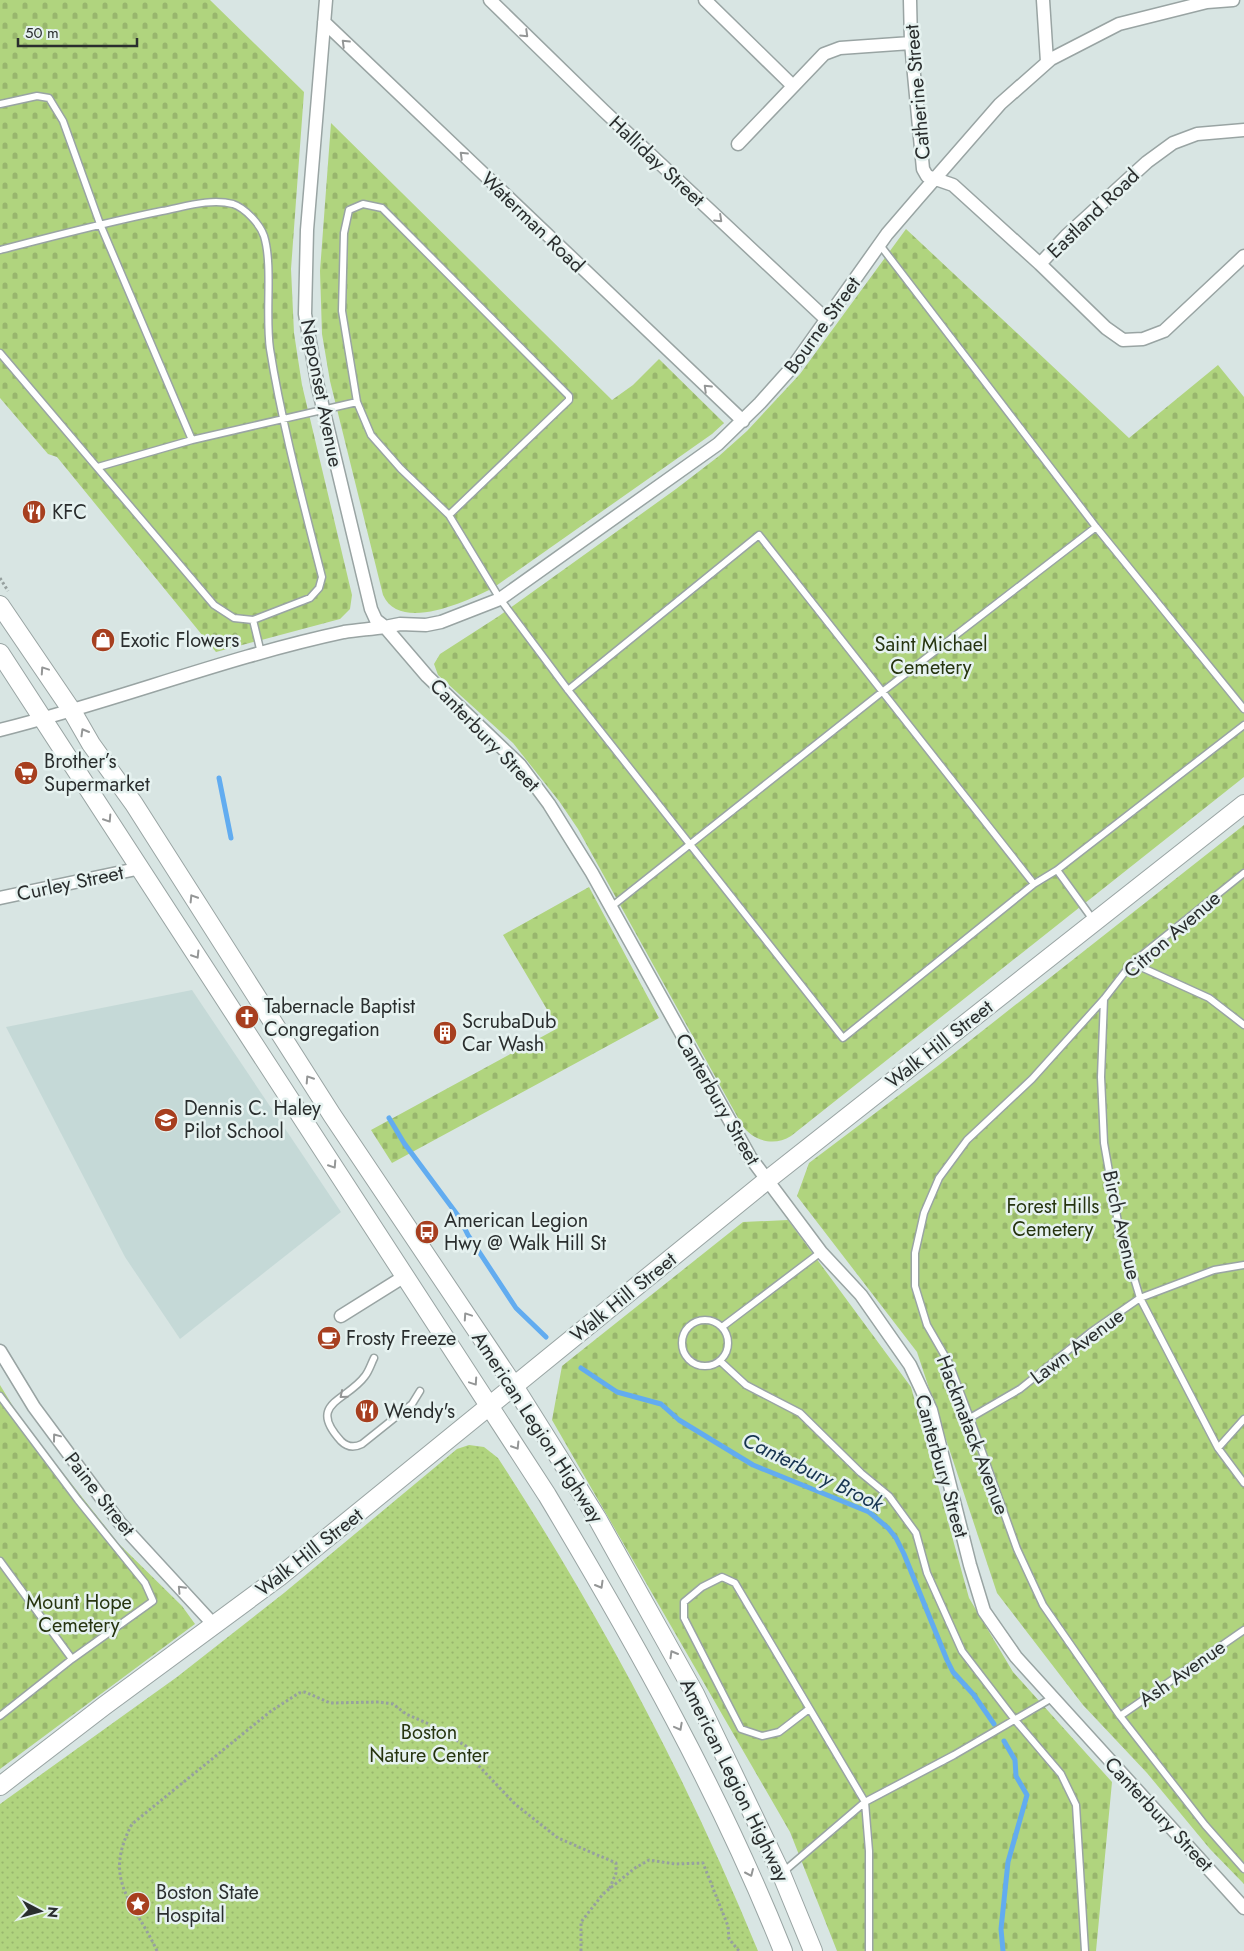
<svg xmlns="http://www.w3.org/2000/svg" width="1244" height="1951" font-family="Jost,sans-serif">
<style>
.built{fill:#c5d9d7}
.cemetery{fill:url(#cemetery-stones)}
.park{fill:url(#park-dots)}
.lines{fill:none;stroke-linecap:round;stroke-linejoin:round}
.stream{stroke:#62acf0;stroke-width:5}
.lane-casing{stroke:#99a4a3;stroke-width:9}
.street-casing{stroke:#99a4a3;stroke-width:15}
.secondary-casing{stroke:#99a4a3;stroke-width:20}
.path{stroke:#96a09f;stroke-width:3;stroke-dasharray:2.5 2.5;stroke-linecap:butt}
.lane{stroke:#fff;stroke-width:6}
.street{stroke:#fff;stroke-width:12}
.secondary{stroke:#fff;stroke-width:18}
.oneway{stroke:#949696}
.labels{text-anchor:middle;stroke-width:5;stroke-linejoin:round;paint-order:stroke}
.street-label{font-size:20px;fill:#2a2e2e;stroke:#e6f2f0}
.poi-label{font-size:20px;fill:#2a2e2e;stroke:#e6f2f0;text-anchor:start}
.park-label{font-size:20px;fill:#26340f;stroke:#e6f2f0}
.water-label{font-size:21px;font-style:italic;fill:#163450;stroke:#e6f2f0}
</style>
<defs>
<pattern id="cemetery-stones" width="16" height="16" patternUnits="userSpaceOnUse" patternTransform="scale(1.25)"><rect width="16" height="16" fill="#b0d47e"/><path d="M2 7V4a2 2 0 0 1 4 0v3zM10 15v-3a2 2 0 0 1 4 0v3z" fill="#98b66d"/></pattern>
<pattern id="park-dots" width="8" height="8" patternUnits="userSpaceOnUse" patternTransform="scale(1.25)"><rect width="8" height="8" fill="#b0d47e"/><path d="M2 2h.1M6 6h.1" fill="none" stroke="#98b66d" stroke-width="1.8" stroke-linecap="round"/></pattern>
</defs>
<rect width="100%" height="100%" fill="#d8e5e3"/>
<path class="built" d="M192 990 341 1212 180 1339 125 1257 6 1027Z"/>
<path class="cemetery" d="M0 0H210L304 92 291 269 294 333 302 385 352 595 350 609 340 619 216 652 57 457 48 454 0 398Z
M331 123 612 400 633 385 659 359 724 423 712 434 493 588C467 601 400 633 383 595L330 381 322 334 320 271Z
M906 229 1129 438 1218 365 1244 397V777L791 1136C774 1147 753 1141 742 1125L578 829 559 801 513 743 438 675 434 664 440 654 499 616 676 489 719 456 747 431 800 374Z
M1244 825V1884L1210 1849 1147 1773 1083 1705 997 1593 917 1352 797 1196 809 1163 939 1065Z
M589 887 659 1018 392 1163 371 1130 558 1028 503 935Z
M788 1220 911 1387 969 1598 1013 1672 1112 1782 1096 1951H837L790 1832 552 1420 562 1366 743 1222Z
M0 1385 22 1421 119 1544 182 1606 195 1624 0 1769Z"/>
<path class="park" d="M469 1445 484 1447 498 1458C600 1614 687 1778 758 1951H0V1804L177 1677 284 1593 457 1449Z"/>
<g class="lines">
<path class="stream" d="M219 778 231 838
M389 1118 404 1143 459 1217 468 1235 516 1308 546 1337
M581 1368 617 1392 661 1404 679 1420 753 1465 869 1512 888 1528 896 1538 904 1554 947 1660 953 1672 974 1695 994 1724
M1003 1951 1001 1929 1008 1862 1027 1795 1016 1776 1015 1760 1004 1741"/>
<g class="lane-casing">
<path id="lane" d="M0 104 37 96 49 98 63 121 100 224 192 440
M880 245 1096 527 1244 709
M0 250C54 236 107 222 162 211 184 207 210 198 233 204 245 208 260 224 264 236 273 265 265 315 270 349 282 425 303 502 322 577L319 588 310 598 253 620 234 618 214 605 0 353
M98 467 192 440 357 402
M449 515 569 400V396L382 208 363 204 349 210 344 233 342 311 357 402 371 435 401 469 449 515 500 599 568 690 843 1038 1034 884 1057 870 1244 725
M253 620 261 653
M568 690 759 535 1034 884
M1057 870 1094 921
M1244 873 1132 963 1104 999 1032 1079 967 1140 939 1178 924 1213 915 1253V1286L927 1325 949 1363 970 1418 1017 1549 1043 1605 1120 1716 1205 1825 1244 1869
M611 907 882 692 1096 527
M1132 963 1209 998 1244 1025
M1104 999 1101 1077 1104 1143 1119 1228 1140 1298 1218 1448 1244 1483
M682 1343a23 23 0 1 1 46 0a23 23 0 1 1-46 0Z
M722 1327 821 1252
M374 1358C371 1364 369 1371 365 1376 347 1401 306 1403 341 1441 347 1447 354 1448 362 1444L412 1404 420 1391
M720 1361 746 1385 800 1413 861 1473 889 1496 916 1533 927 1573 962 1651 1015 1720 1061 1774 1076 1805 1085 1951
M0 1396 78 1500 145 1583 153 1601 72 1659 0 1716
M970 1418 1020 1389 1091 1332 1140 1298 1214 1270 1244 1265
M1218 1448 1244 1419
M0 1561 72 1659
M809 1709 779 1732 762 1736 741 1729 684 1618V1602L702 1587 722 1577 735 1583 865 1802 869 1851V1951
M1120 1716 1244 1630
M782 1873 865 1802 954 1755 1052 1698"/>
</g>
<g class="street-casing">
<path id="street" d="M326 0 307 230 305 314 318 387 371 609 376 620 385 627 400 624 426 625 441 622 500 599 718 444 760 403 794 365 887 234 918 198 1000 104 1051 59 1119 24 1207 2 1233 0
M490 0 604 111 827 320
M705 0 793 86
M910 0 911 43 923 169 927 176 953 185 1040 264 1066 236 1147 162 1173 143 1197 134 1244 130
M1043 0 1047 62
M324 22 743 421
M738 144 824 54 840 48 911 43
M1040 264 1106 328 1123 340 1143 339 1164 331 1244 256
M0 730C116 701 227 657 344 632 357 630 371 629 385 627L427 676 520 765 549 804 592 873 750 1157 821 1252 861 1295 910 1365 931 1410 970 1565 984 1611 1016 1657 1244 1908
M0 898 141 868
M341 1316 405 1276
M0 1351 34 1407 120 1523 214 1625"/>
</g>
<g class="secondary-casing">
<path id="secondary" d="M0 605 72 711 91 744 134 804 332 1115 514 1386 597 1518 695 1694 781 1873 813 1951
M0 653 547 1495C635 1642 719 1791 783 1951
M0 1786 104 1706 279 1577 766 1181 1244 804"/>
</g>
<path class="path" d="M0 578 8 591
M157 1951C135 1902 101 1882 132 1824L271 1711 299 1693 305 1692 330 1703 379 1702 393 1704 406 1714 429 1724 466 1746 478 1765 515 1804 558 1838 616 1863V1873L609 1890
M581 1951V1922L603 1894 635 1868 649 1860 675 1864 703 1863 728 1926 729 1939 739 1951"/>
<use href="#lane" class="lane"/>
<use href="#street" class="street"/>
<use href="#secondary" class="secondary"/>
</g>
<defs><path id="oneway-chevron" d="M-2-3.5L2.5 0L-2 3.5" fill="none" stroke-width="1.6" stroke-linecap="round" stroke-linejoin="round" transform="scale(1.25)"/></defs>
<g class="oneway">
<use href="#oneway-chevron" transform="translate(525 34) rotate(44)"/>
<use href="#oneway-chevron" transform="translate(345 43) rotate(-136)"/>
<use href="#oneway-chevron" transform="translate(463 155) rotate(-136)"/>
<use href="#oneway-chevron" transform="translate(719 219) rotate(43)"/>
<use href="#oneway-chevron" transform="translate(707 388) rotate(-136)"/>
<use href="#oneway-chevron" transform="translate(44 670) rotate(-124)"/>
<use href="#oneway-chevron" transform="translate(84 732) rotate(-120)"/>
<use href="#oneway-chevron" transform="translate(108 819) rotate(57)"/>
<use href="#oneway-chevron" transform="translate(193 898) rotate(-122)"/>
<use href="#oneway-chevron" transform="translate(196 955) rotate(58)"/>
<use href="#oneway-chevron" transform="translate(309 1079) rotate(-123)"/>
<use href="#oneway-chevron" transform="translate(333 1165) rotate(57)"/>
<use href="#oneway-chevron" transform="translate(467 1316) rotate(-124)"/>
<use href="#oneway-chevron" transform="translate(474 1382) rotate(56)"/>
<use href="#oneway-chevron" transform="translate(343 1395) rotate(140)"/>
<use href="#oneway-chevron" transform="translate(56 1437) rotate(-127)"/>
<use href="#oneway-chevron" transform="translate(516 1446) rotate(58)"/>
<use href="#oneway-chevron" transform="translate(600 1585) rotate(60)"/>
<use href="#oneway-chevron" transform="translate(181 1589) rotate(-133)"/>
<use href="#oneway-chevron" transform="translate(673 1654) rotate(-120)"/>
<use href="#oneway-chevron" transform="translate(679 1727) rotate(62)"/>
<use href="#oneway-chevron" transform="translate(750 1873) rotate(66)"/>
</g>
<defs>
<g id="restaurant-disc" transform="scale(1.25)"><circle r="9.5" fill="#a73f1f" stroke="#e6f2f0"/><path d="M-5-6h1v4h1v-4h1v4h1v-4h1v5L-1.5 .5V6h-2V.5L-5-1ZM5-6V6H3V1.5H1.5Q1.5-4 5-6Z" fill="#fff"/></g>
<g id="shop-disc" transform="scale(1.25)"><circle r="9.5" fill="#a73f1f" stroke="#e6f2f0"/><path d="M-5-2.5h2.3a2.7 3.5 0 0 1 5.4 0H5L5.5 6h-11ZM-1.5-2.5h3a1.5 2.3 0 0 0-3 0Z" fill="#fff"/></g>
<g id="supermarket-disc" transform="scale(1.25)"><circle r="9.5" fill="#a73f1f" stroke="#e6f2f0"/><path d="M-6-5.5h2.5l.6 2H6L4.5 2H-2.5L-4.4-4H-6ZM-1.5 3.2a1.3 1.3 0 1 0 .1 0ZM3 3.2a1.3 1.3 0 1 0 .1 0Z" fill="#fff"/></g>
<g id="church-disc" transform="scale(1.25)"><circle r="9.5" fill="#a73f1f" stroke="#e6f2f0"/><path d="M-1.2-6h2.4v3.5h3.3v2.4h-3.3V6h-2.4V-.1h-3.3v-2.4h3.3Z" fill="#fff"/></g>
<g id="building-disc" transform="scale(1.25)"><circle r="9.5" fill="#a73f1f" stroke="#e6f2f0"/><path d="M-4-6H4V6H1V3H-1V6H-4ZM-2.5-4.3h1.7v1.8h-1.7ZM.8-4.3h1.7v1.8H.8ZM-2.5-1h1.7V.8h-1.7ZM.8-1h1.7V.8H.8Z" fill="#fff"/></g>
<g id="school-disc" transform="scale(1.25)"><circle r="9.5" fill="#a73f1f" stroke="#e6f2f0"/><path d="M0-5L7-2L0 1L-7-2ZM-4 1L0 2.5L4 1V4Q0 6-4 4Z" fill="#fff"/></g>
<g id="bus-disc" transform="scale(1.25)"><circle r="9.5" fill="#a73f1f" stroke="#e6f2f0"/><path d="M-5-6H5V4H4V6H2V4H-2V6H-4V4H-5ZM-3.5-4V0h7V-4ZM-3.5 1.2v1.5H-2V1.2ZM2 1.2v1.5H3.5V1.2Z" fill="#fff"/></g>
<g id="cafe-disc" transform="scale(1.25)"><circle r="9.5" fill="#a73f1f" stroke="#e6f2f0"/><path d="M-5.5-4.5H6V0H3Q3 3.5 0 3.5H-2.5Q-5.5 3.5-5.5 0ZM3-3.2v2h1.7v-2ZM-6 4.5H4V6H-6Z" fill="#fff"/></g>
<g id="sight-disc" transform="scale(1.25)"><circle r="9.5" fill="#a73f1f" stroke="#e6f2f0"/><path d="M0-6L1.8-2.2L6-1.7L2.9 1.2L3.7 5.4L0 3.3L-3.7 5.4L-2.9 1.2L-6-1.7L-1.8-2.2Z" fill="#fff"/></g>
</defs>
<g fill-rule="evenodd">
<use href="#restaurant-disc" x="34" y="512"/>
<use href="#shop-disc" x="103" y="640"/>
<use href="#supermarket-disc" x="26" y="773"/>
<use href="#church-disc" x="247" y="1017"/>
<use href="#building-disc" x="445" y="1033"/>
<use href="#school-disc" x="166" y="1120"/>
<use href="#bus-disc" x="427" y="1232"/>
<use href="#cafe-disc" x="329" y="1338"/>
<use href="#restaurant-disc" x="367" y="1411"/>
<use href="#sight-disc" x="138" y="1904"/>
</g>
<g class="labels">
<g class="street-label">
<text transform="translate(917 92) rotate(-95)" y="7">Catherine Street</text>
<text transform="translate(657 161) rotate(43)" y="7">Halliday Street</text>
<text transform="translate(1093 213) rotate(-44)" y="7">Eastland Road</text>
<text transform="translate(533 222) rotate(44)" y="7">Waterman Road</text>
<text transform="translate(822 325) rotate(-54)" y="7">Bourne Street</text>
<text transform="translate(322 393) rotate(79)" y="7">Neponset Avenue</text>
<text transform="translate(485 735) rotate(46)" y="7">Canterbury Street</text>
<text transform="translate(70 883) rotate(-12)" y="7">Curley Street</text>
<text transform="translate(1172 934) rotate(-41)" y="7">Citron Avenue</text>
<text transform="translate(939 1044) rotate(-38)" y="7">Walk Hill Street</text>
<text transform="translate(718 1099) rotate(60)" y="7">Canterbury Street</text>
<text transform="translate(1122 1225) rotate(77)" y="7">Birch Avenue</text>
<text transform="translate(623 1297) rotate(-39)" y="7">Walk Hill Street</text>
<text transform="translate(1077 1346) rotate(-37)" y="7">Lawn Avenue</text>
<text transform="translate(538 1427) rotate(57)" y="7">American Legion Highway</text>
<text transform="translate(973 1435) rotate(69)" y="7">Hackmatack Avenue</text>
<text transform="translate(942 1466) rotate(74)" y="7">Canterbury Street</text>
<text transform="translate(100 1494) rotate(52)" y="7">Paine Street</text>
<text transform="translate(309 1552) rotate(-38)" y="7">Walk Hill Street</text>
<text transform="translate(1182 1673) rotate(-35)" y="7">Ash Avenue</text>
<text transform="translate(735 1780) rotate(64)" y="7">American Legion Highway</text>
<text transform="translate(1159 1814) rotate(47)" y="7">Canterbury Street</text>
</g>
<g class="poi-label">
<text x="52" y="519">KFC</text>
<text x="120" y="647">Exotic Flowers</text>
<text x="44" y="768">Brother’s<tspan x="44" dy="23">Supermarket</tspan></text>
<text x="264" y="1013">Tabernacle Baptist<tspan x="264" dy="23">Congregation</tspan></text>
<text x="462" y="1028">ScrubaDub<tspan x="462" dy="23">Car Wash</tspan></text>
<text x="184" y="1115">Dennis C. Haley<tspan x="184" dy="23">Pilot School</tspan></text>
<text x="444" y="1227">American Legion<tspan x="444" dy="23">Hwy @ Walk Hill St</tspan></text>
<text x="346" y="1345">Frosty Freeze</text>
<text x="384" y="1418">Wendy's</text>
<text x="156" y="1899">Boston State<tspan x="156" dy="23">Hospital</tspan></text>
</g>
<g class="park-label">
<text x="931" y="651">Saint Michael<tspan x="931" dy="23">Cemetery</tspan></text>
<text x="1053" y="1213">Forest Hills<tspan x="1053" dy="23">Cemetery</tspan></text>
<text x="79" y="1609">Mount Hope<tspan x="79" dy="23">Cemetery</tspan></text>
<text x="429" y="1739">Boston<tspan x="429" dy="23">Nature Center</tspan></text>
</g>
<g class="water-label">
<text transform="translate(813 1472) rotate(26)" y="7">Canterbury Brook</text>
</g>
</g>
<g transform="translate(40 1911) rotate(96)" stroke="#e6f2f0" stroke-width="4" paint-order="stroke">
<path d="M0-4L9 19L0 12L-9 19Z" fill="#2a2e2e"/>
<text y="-8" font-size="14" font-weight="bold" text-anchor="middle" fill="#2a2e2e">N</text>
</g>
<path d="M18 38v8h119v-8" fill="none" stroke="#2a2e2e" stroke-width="2.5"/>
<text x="25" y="38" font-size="15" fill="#2a2e2e" stroke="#e6f2f0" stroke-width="4" paint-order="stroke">50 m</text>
</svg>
